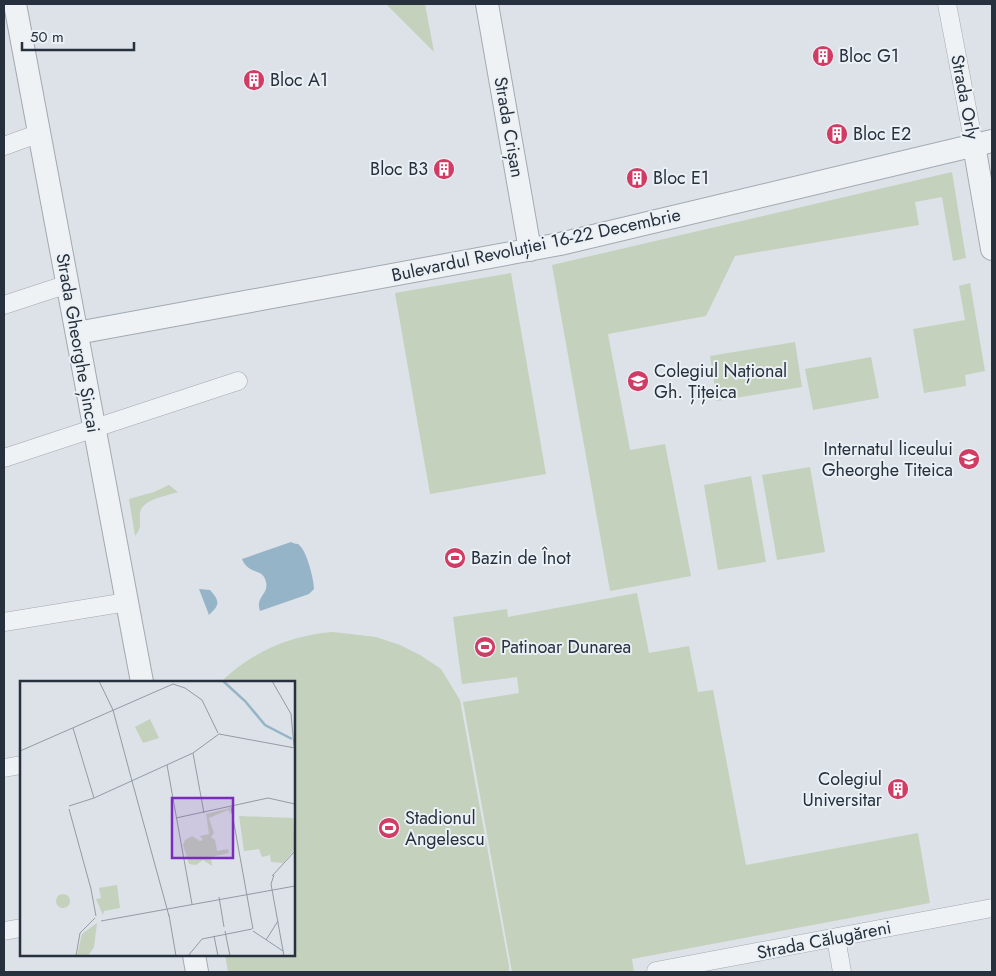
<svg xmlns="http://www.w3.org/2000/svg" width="996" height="976" font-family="Jost,sans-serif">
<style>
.green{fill:#c4d1bd}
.water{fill:#96b4c8}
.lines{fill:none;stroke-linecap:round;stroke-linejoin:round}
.minor-casing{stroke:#a2a9b1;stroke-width:19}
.tertiary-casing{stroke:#a2a9b1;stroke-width:24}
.minor{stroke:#eff2f5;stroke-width:18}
.tertiary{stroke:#eff2f5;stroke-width:22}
.labels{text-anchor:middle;stroke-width:4;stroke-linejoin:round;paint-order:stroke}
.poi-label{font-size:18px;fill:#26313d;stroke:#ebf0f5;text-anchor:start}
.street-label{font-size:18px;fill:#26313d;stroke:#ebf0f5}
.inset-river{fill:none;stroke:#96b4c8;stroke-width:2.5}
.inset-road{fill:none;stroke:#939ba3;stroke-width:1}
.view{fill:#7b2cbf;fill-opacity:0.15;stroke:#7b2cbf;stroke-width:2.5}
.inset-edge{fill:none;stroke:#26313d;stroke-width:2.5}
</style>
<rect width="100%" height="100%" fill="#dce2e7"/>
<path class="green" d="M386 4H425L434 52Z
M952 172 966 258 953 261 942 197 915 202 919 225 735 256 706 316 608 334 630 450 665 444 691 576 610 591 552 265Z
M511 273 546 474 430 494 395 293Z
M970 283 985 371 965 375 966 386 924 393 913 329 965 320 959 286Z
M795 342 802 387 717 401 710 356Z
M871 357 879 398 813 410 805 369Z
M810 467 825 552 777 560 762 475Z
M751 476 766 562 718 570 704 485Z
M169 485 178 492C167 496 142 499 140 513 139 525 143 525 135 536L129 499 154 492Z
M637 593 649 653 689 646 698 692 713 690 746 865 918 833 930 903 632 959 634 972H512L463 702 519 693 517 677 462 684 453 617 507 609 508 617Z
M333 632 376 637 400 645 420 655 441 669 460 700 509 966V972H228L225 955H294V682H221C252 652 290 635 333 632Z"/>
<path class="water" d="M291 542C292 543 297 544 298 544 307 550 314 580 314 589L309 594 260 611C255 596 269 595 266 582 263 567 249 576 242 559Z
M199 589 210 590C220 601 220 605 209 615Z"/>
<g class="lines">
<g class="minor-casing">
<path id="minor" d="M947 4 974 145
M4 146 40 133
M4 305 68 284
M4 458 238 381
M4 622 127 602
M4 768 21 765
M4 931 21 928
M836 938 842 972
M656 971 992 908"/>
</g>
<g class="tertiary-casing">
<path id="tertiary" d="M15 4 142 682
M487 4 530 250
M974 145 992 249
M77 333 560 244 992 141
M194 955 197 972"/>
</g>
<use href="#minor" class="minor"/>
<use href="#tertiary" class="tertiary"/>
</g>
<defs>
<g id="building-disc" transform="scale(1.125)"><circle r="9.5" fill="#d13c64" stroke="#ebf0f5"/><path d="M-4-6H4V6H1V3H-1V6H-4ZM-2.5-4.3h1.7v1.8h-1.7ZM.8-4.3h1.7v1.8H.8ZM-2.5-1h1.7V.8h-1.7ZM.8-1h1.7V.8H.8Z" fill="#fff"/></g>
<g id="school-disc" transform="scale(1.125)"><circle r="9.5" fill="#d13c64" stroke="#ebf0f5"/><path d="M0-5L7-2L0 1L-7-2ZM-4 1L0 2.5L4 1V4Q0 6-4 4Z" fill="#fff"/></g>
<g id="stadium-disc" transform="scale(1.125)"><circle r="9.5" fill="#d13c64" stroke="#ebf0f5"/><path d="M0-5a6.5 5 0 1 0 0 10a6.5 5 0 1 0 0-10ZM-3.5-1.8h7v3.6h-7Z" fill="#fff"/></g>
</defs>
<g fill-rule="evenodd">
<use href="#building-disc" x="823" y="56"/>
<use href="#building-disc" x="254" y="80"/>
<use href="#building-disc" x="837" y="134"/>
<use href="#building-disc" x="444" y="169"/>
<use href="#building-disc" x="637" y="178"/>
<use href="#school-disc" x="638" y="381"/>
<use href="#school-disc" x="969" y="459"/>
<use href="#stadium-disc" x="455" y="558"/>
<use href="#stadium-disc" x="485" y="647"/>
<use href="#building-disc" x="898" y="789"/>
<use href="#stadium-disc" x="389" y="828"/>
</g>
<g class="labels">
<g class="poi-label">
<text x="839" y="62">Bloc G1</text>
<text x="270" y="86">Bloc A1</text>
<text x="853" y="140">Bloc E2</text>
<text x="428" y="175" text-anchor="end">Bloc B3</text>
<text x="653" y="184">Bloc E1</text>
<text x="654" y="377">Colegiul Național<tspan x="654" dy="21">Gh. Țițeica</tspan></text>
<text x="953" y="455" text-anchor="end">Internatul liceului<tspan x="953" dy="21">Gheorghe Titeica</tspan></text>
<text x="471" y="564">Bazin de Înot</text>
<text x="501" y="653">Patinoar Dunarea</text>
<text x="882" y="785" text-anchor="end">Colegiul<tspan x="882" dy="21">Universitar</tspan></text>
<text x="405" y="824">Stadionul<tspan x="405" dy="21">Angelescu</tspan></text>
</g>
<g class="street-label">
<text transform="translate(965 97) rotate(79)" y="6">Strada Orly</text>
<text transform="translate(509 127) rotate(80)" y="6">Strada Crișan</text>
<text transform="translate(536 245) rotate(-12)" y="6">Bulevardul Revoluției 16-22 Decembrie</text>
<text transform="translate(78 343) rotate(80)" y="6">Strada Gheorghe Șincai</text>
<text transform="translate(824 940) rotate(-11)" y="6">Strada Călugăreni</text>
</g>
</g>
<g transform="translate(20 681)">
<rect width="275" height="275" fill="#dce2e7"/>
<path d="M130 38 139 57 123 62 115 46ZM210 127 211 133 208 129 189 137 194 152 191 156 195 159 197 170 208 168 209 172 191 176 192 185 183 179 176 184 169 183 163 164 165 159 172 155 180 160 183 159 180 155 189 153 186 133ZM219 135 273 137 275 168 263 182 251 181 250 174 242 176 239 168 224 170ZM97 204 100 227 84 230 83 234 76 218 81 217 79 207ZM36 220a7 7 0 1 1 14 0a7 7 0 1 1-14 0ZM77 242 74 266 68 275H57L62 253Z" fill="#c4d1bd"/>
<path class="inset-river" d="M203 0 225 20 245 44 272 58"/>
<path class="inset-road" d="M79 0 93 29 112 100M252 0 271 33 274 65M53 47 74 117M0 70 153 3 165 7 182 19 198 52M173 72 184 132M147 84 172 223M112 100 149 235M49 125 74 117 173 72 199 53 275 67M211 126 233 248M49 128 71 208 76 235M156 137 248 117 275 123M254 194 251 203 264 275M252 195 275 170M199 216 204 246M149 234 156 275M81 240 275 205M205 250 210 275M233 250 263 270M194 255 198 275M246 259 258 240M56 275 60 252 75 237M168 275 182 258 232 248"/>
<path class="view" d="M152 117H213V177H152Z"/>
<rect width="275" height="275" class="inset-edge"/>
</g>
<rect width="996" height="976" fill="none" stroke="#26313d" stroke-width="10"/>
<path d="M22 42v8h112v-8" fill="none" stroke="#26313d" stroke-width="2.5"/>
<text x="30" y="42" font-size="15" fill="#26313d" stroke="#ebf0f5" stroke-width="4" paint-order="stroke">50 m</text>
</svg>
